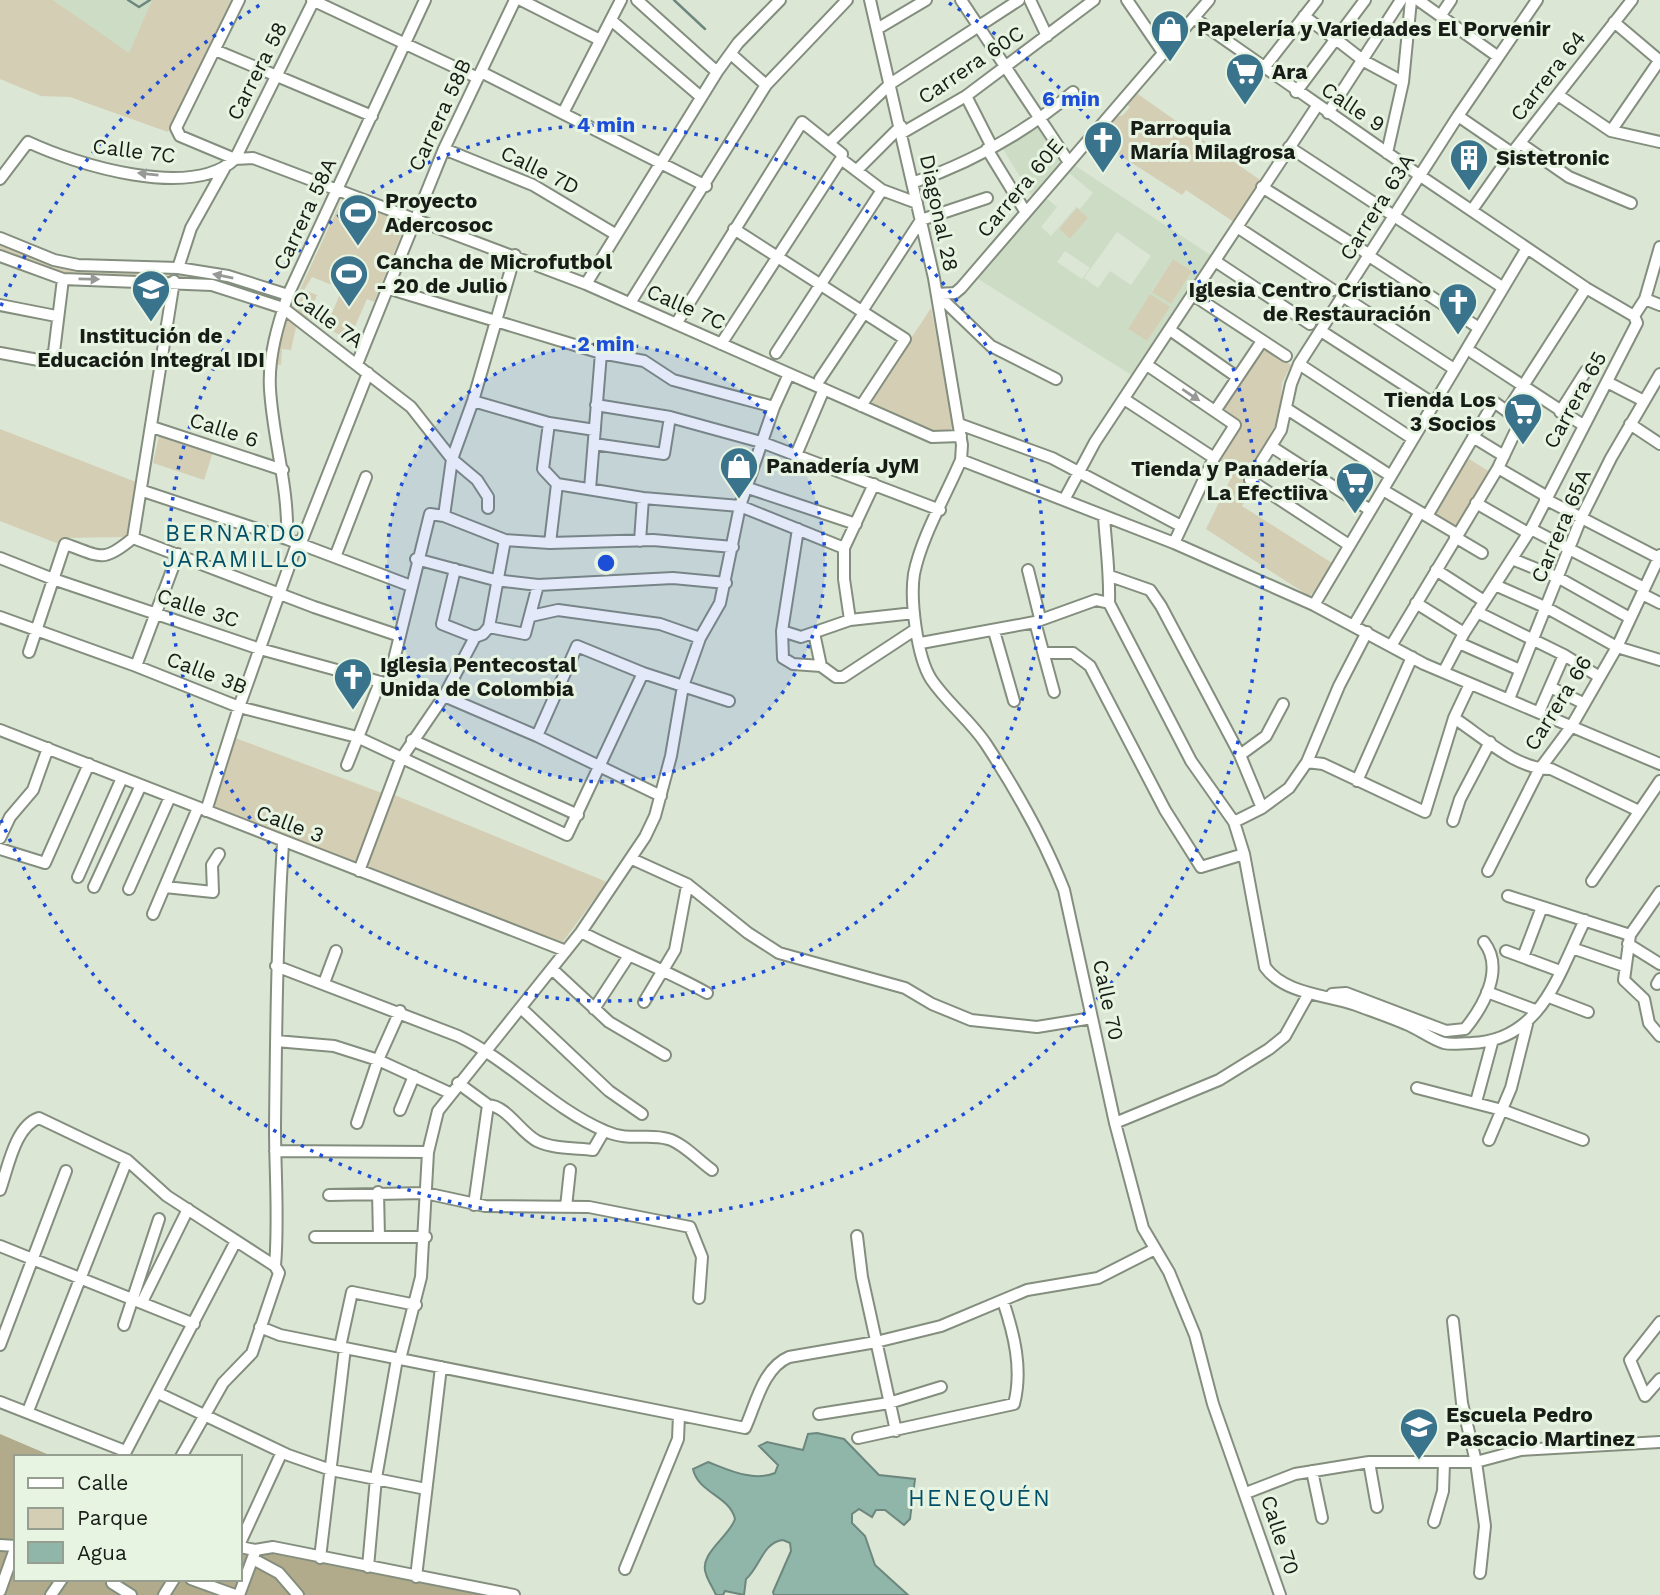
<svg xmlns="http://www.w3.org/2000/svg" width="1660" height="1595" font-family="'Work Sans',sans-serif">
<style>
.built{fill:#cdddc5;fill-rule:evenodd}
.green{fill:#d4ceb4;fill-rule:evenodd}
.forest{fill:#b2ab8b}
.water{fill:#90b5a9;stroke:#6c877d;stroke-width:2}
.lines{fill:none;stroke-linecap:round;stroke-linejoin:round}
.stream{stroke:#6c877d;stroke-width:2.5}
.minor-casing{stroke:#848e7e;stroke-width:14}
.minor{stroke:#fff;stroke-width:10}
.oneway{fill:#979996}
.ring{fill:none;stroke:#1d4ed8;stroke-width:3.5;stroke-dasharray:3.5 7}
.labels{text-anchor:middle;stroke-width:6;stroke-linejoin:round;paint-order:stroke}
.poi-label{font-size:21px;font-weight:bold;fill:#181c16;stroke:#e8f4e2;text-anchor:start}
.street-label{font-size:21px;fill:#181c16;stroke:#e8f4e2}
.neighbourhood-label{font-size:23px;letter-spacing:2px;fill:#004f69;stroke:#e8f4e2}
.centre{fill:#1d4ed8;stroke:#e8f4e2;stroke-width:3.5}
.ring-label{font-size:21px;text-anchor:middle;font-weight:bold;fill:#1d4ed8;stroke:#e8f4e2;stroke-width:6;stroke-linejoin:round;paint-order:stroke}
</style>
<rect width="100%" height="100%" fill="#dbe6d5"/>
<path class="built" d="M53 0H152L129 54Z
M1036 125 1061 164 1032 196 1001 146Z
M1074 165 1212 256 1133 376 975 277 1065 170ZM1068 172 1093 193 1080 209 1076 207 1051 236 1041 227 1057 207 1046 198ZM1077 209 1088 218 1070 239 1059 229ZM1117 232 1151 256 1131 285 1110 271 1098 288 1084 278ZM1065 251 1090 268 1082 279 1057 262ZM1173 259 1192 271 1171 304 1152 291ZM1151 295 1169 307 1147 341 1128 329Z"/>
<path class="green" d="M0 0H53L129 53 152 0H231L168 132 70 97 41 96 0 79Z
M1135 92 1260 180 1234 222 1186 190 1182 195 1094 139 1110 119 1123 115 1130 107 1126 104Z
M342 199 406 223 374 302 367 299 349 340 291 309ZM312 277 342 289 328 323 309 315 317 295 304 290Z
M1077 208 1088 218 1070 239 1059 229Z
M0 241 64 265 182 271 280 294 279 298 181 277 63 274 0 251Z
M1173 259 1192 271 1171 304 1152 292Z
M1150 294 1170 307 1147 341 1128 329Z
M931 308 954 425 949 432 932 431 868 404Z
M286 319 296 327 291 350 282 349 281 365 274 364Z
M1262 346 1291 365 1282 383 1280 416 1247 477 1218 459 1237 421 1221 408Z
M0 429 136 482 128 534 123 537 63 538 59 544 0 521Z
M159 436 213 452 204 480 153 463Z
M1466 457 1490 472 1455 527 1432 513Z
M1234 472 1253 488 1242 506 1332 563 1318 589 1309 596 1206 529Z
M235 738 382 793 360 856 353 864 212 810Z
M392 794 607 882 559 947 365 868Z"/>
<path class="forest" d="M0 1434 54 1457H16V1579H240V1542L487 1595H0Z"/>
<path class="water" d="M817 1433 844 1439 879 1475 915 1479 910 1519 904 1525 885 1510H876L872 1517 859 1509 852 1514V1523L865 1536 875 1565 908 1595H774L773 1592 791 1551 790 1543 783 1540C763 1542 760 1567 746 1579L744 1595 725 1591 723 1595H716C713 1588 708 1581 706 1574 698 1554 730 1536 735 1519 730 1496 698 1493 693 1469L708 1462C729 1470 753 1482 775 1473L778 1465 759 1446 767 1442 803 1450 808 1434Z"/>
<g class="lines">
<path class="stream" d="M128 0 139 7 150 0
M674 0 705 29"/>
<g class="minor-casing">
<path id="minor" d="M239 0 176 128 180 136 235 159 253 158 586 284 932 437 961 436
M312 0 478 78
M521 0 600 40
M637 0 717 72
M870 0 934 278 962 445 961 460C946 495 921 538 914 574 910 600 917 657 931 679 947 703 970 720 986 744 1016 790 1044 839 1064 890L1115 1123 1143 1228 1169 1272 1195 1335 1213 1404 1280 1595
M961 0 1068 161
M1030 0 1047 36
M1127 0 1164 54
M1418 0 1497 56
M1441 15 1451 0
M1304 16 1335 39
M1194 18 1419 175 1586 288 1634 316
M611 20 701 97
M1614 22 1660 61
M877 29 926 0
M1337 40 1364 61 1403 82
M215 50 372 116
M731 54 766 85
M1263 69 1317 0
M481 72 706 186
M1296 92 1365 0
M1558 95 1611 131 1660 142
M966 96 992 147
M563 113 621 0
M1328 113 1401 0
M1458 116 1512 153
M1611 131 1659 61
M902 133 966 96 1094 0
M829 143 890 84 1019 0
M1520 143 1569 177 1631 203
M1289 147 1502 287
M444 149 533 185 615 234
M987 149 1025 211
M1387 153 1403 82 1411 0
M857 170 901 126
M0 179 28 142C77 165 191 200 235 159L314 0
M912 183C970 163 1026 132 1073 92
M1262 187 1370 255
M1472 210 1512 153 1632 0
M1237 227 1333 290
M734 229 905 339 861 406
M0 238 54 260 78 265 178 268 228 276 288 295
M0 256 63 279 212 285 283 308 411 407 452 459 477 480 488 497V508
M1369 256 1479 328
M1215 261 1310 324
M178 268 191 228 224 169
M586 284 717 72 738 43 780 0
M387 288 601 353 644 361 673 380 774 407
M937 294 955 293 961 288 1209 0
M937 294 991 346 1056 379
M1193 295 1286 356
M1344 297 1454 369
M1645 299 1660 305
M630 303 766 85 847 0
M0 305 56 316
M862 311 921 220 987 198
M1634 316 1645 299 1660 247
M676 324 802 122 842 154 841 159 882 190 917 203
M1170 330 1237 377
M1321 331 1434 404
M721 344 841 159
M0 353 44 361 54 352 63 279
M776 353 882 190
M1473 353 1583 425
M357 364 444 149 515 0
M1299 364 1413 439
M1147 365 1235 425 1214 458 1174 543
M820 379 864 313
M1607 382 1644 401
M1124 399 1214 458
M473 401 549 423 595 430
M596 405 670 417 761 442 940 510
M1287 409 1391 476
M1215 411 1262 341
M1507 411 1586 288
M1560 412 1586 371
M549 423 543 469 557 484 643 498 740 506 844 548
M959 424 1052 458 1181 526
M1630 424 1660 444
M152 427 283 470
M1473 437 1504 456
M594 444 664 454 670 417
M1272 447 1370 510
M796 455 824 389
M961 460 1174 543 1314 605 1424 664 1660 764
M1498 468 1546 496
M748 488 856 524
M590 489 601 353
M1383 490 1457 534
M143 491 287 539 411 586
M1545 499 1659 558
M1064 500 1095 442 1317 106
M1476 503 1528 533
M444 516 452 459 473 401 515 255
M1104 517C1106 546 1110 574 1109 603L1191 761 1234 822 1244 854 1265 967C1284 994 1327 995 1356 1005 1372 1011 1390 1017 1406 1024 1419 1029 1431 1039 1444 1043 1453 1045 1461 1043 1471 1043 1541 1041 1558 975 1585 920
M798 529 782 631 783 658 793 664 821 666
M1531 529 1644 588
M1455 537 1482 553
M133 538 314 607 400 636
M287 539C289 487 273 440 270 389 268 357 278 324 288 295L425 0
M640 541 643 498
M550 543 557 484
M300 545 368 373
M1349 545 1250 480 1281 430 1291 384 1299 364 1458 116 1537 0
M335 557 366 477
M0 558 53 579 260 649 388 684 430 514 444 516 505 540 550 543 653 540 733 547
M416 559 495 580 538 585 673 578 726 583
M1512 559 1559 578 1630 618
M455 569 442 624 475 637
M1028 570 1040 618
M1436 570 1484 601
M1110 576 1150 590 1161 606 1240 755 1262 808
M1495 585 1547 608 1617 647 1660 660
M1642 594 1660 603
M1416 603 1464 633
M1314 605 1527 248
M1477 612 1564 655 1598 676
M531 616 558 610 660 624 700 638
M0 617 136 666 239 707 357 737 567 835 643 673
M850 620 844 579V548L874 484
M1035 622 1054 692
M1354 625 1420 512
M489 627 525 634 538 585
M782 631 801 637 850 620 914 613
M994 631 1014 701
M814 633 821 666 836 677H843L916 629
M921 643 1035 622 1096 600 1109 603
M1459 643 1520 670
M1391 646 1498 468 1518 426 1515 417 1494 402 1427 516
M29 652 65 544C101 556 102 564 133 538L174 281
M1044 653H1073L1090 666 1165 810 1201 867 1244 854
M136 666 178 554
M1444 671 1464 633 1531 529 1637 323 1634 316
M1550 687 1583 703
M444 696 537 736 661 796
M1509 699 1582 516 1611 458 1660 374
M1539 712 1564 655
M1454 718C1482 736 1517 770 1551 769L1639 811
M0 730 566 951
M537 736 577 646 643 673 729 701
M412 740 578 815
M1240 755 1266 736 1283 704
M1307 762 1323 764 1425 812 1454 718 1470 684
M347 765 380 682
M1357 781 1412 657
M206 811 239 707 297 544
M1453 821 1460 799 1490 742
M1234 822 1262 808 1289 788 1307 762 1339 686 1367 632
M0 838 10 817 33 790 48 748
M0 849 45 863 89 764
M632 859 687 884 748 933 779 953 905 988 932 1004 971 1020 1037 1027 1092 1018
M359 871 401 759 444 696 475 637 483 634 489 627 505 540
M1488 871 1539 770 1571 727 1617 647 1660 555
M78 877 122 778
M1592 881 1660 781
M94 887 141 785
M165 887 213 892 212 865 219 854
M129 889 170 797
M1660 892 1630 935 1624 980 1644 999 1649 1023 1660 1036
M1508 896 1630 935
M153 914 198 808
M581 932C623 954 666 970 707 993
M1628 944 1660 964
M1572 948 1624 966
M1506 951 1560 971
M1523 957 1542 907
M276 966 458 1036C511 1061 551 1108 605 1131 629 1142 648 1133 668 1139 683 1143 699 1161 712 1170
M552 969 609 1022 665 1055
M324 983 336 951
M1657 984 1660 979
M1487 992 1535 1010
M1332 994 1346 993 1446 1031 1465 1029C1483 1007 1505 969 1484 942
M1549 997 1588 1012
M644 1002 675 950 687 886
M521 1008 609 1091 642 1114
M594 1009 628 957
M276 1041 334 1046 378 1060 450 1093
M458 1083 488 1105 474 1205
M1417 1088 1502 1110 1583 1140
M1476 1102 1492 1043
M488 1105C507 1106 520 1132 537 1141 553 1149 576 1148 593 1150L604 1131
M400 1110 414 1076
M357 1123 378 1060 400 1011
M1115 1123 1219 1080 1269 1049 1285 1036 1309 993
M1489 1140 1511 1088 1527 1024
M275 1151 428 1152
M0 1190C8 1168 15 1126 39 1118L127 1160 167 1196 275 1266 279 1273 252 1353 223 1383 181 1457
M378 1192 379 1237
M329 1195 425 1193 485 1206 589 1207 690 1227 702 1257 699 1298
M566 1207 570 1170
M857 1236 862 1277 896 1431
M315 1237H426
M0 1246 194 1324
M275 1266C279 1219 275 1174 275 1127 276 1032 277 938 283 843
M142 1302 188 1209
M1453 1321 1462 1403 1476 1462 1485 1526 1480 1573
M1660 1322 1630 1360 1645 1396 1660 1379
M124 1325 159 1219
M260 1327 280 1335 745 1428C756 1404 763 1368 789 1357L876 1342 941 1326 1027 1290 1098 1278 1153 1250
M0 1345 66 1171
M340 1347 352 1292 416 1305
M400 1359 421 1277 428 1152 438 1111 581 932 645 837 655 816 671 756 683 686 700 638 720 603 740 506 774 407 789 374
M158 1393 288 1455 331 1470 426 1489
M0 1402 125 1451
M28 1411 127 1160
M819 1414 889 1403 941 1387
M858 1438 1014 1404C1023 1369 1014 1334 1003 1301
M123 1457 236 1241
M1369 1462 1377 1507
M1312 1471 1322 1518
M1246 1493 1295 1474 1369 1462H1476L1521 1450 1660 1442
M1434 1522 1443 1491 1444 1463
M240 1543 282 1452
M0 1545 16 1546
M240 1547 255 1550 273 1547 514 1595
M320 1558 345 1348
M253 1559 279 1573 298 1595
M368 1567 376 1478 397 1359
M625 1569 678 1439 679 1415
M416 1577 441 1367
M191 1579 235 1595
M112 1583 131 1595
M0 1591 16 1546
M51 1595 62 1579
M164 1595 174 1579
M239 1595 255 1552"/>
</g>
<use href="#minor" class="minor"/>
</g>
<defs><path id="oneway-solid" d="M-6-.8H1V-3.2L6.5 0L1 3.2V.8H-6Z" transform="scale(1.75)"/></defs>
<g class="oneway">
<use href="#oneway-solid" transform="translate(148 174) rotate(-174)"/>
<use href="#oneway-solid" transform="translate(223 276) rotate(-169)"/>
<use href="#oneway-solid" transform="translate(89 279) rotate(1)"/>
<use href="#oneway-solid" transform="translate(1191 395) rotate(34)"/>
</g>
<circle cx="606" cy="563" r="219" fill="#1d4ed8" fill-opacity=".12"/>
<g class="ring">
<circle cx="606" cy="563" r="219"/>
<circle cx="606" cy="563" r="438"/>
<path d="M1 306A657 657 0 0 1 263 3M949 3A657 657 0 1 1 1 820"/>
</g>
<defs>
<g id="shop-pin" transform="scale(2.0125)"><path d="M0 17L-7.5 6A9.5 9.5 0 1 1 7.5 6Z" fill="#3a738c" stroke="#e8f4e2"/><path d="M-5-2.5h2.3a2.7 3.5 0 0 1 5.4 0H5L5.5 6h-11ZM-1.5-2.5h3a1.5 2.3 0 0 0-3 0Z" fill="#fff"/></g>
<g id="supermarket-pin" transform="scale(2.0125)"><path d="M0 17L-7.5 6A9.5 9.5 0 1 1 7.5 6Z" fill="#3a738c" stroke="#e8f4e2"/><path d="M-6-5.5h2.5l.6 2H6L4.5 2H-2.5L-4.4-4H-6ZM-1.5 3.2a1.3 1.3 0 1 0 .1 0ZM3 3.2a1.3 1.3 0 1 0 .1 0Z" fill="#fff"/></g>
<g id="church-pin" transform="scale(2.0125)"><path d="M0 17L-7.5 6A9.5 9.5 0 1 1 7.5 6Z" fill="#3a738c" stroke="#e8f4e2"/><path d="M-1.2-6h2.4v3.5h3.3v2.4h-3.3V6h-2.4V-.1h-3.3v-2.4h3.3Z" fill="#fff"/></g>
<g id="building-pin" transform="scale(2.0125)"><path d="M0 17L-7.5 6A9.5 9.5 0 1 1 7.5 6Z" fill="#3a738c" stroke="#e8f4e2"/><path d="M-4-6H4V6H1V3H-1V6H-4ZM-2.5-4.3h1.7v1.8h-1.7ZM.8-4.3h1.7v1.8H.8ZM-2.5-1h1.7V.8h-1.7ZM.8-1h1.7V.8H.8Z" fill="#fff"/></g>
<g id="stadium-pin" transform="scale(2.0125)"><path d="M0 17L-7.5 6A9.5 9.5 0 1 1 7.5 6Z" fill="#3a738c" stroke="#e8f4e2"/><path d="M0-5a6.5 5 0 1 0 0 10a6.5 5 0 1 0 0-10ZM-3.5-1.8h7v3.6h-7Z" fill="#fff"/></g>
<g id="school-pin" transform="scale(2.0125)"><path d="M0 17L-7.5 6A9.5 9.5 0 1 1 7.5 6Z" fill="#3a738c" stroke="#e8f4e2"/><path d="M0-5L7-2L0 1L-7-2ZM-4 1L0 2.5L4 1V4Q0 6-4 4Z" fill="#fff"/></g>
</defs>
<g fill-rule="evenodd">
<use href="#shop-pin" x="1170" y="29"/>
<use href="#supermarket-pin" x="1245" y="72"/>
<use href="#church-pin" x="1103" y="140"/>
<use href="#building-pin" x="1469" y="158"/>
<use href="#stadium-pin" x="358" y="213"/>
<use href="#stadium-pin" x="349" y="274"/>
<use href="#school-pin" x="151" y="289"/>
<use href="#church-pin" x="1458" y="302"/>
<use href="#supermarket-pin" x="1523" y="412"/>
<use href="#shop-pin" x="739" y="466"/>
<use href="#supermarket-pin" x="1355" y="481"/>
<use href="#church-pin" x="353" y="677"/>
<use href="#school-pin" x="1419" y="1427"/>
</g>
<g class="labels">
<g class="poi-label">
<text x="1197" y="36">Papelería y Variedades El Porvenir</text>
<text x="1272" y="79">Ara</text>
<text x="1130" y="135">Parroquia<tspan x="1130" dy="24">María Milagrosa</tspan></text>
<text x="1496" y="165">Sistetronic</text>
<text x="385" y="208">Proyecto<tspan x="385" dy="24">Adercosoc</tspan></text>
<text x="376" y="269">Cancha de Microfutbol<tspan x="376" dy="24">- 20 de Julio</tspan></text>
<text x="1431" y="297" text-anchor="end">Iglesia Centro Cristiano<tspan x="1431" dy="24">de Restauración</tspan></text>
<text x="151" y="343" text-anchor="middle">Institución de<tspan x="151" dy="24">Educación Integral IDI</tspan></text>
<text x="1496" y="407" text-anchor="end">Tienda Los<tspan x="1496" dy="24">3 Socios</tspan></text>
<text x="766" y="473">Panadería JyM</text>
<text x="1328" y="476" text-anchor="end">Tienda y Panadería<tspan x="1328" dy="24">La Efectiiva</tspan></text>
<text x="380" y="672">Iglesia Pentecostal<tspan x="380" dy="24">Unida de Colombia</tspan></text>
<text x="1446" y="1422">Escuela Pedro<tspan x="1446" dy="24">Pascacio Martinez</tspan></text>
</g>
<g class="street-label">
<text transform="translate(971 65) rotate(-34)" y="7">Carrera 60C</text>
<text transform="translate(257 71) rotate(-63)" y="7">Carrera 58</text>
<text transform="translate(1548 76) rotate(-52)" y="7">Carrera 64</text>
<text transform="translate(1353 107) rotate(34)" y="7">Calle 9</text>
<text transform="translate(440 115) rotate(-65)" y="7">Carrera 58B</text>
<text transform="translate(134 151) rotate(7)" y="7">Calle 7C</text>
<text transform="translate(540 170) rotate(26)" y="7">Calle 7D</text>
<text transform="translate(1020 188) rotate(-50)" y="7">Carrera 60E</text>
<text transform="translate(1377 207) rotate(-58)" y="7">Carrera 63A</text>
<text transform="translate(939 213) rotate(78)" y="7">Diagonal 28</text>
<text transform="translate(305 214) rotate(-65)" y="7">Carrera 58A</text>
<text transform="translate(686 307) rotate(24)" y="7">Calle 7C</text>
<text transform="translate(328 319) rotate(36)" y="7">Calle 7A</text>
<text transform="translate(1575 400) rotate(-61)" y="7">Carrera 65</text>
<text transform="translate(224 430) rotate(18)" y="7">Calle 6</text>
<text transform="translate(1561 526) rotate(-67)" y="7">Carrera 65A</text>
<text transform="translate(198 608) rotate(18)" y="7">Calle 3C</text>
<text transform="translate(207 673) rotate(21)" y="7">Calle 3B</text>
<text transform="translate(1558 703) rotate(-58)" y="7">Carrera 66</text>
<text transform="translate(290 824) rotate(21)" y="7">Calle 3</text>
<text transform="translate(1108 1000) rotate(78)" y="7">Calle 70</text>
<text transform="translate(1280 1535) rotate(72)" y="7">Calle 70</text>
</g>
<g class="neighbourhood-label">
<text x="236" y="541">BERNARDO<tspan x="236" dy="26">JARAMILLO</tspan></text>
<text x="980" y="1506">HENEQUÉN</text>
</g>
</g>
<circle cx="606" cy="563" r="10" class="centre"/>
<g class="ring-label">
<text x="1071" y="106">6 min</text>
<text x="606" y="132">4 min</text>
<text x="606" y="351">2 min</text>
</g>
<rect x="14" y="1455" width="228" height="126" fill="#e8f4e2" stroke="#959e90" stroke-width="2"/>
<rect x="28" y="1478" width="35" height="10" fill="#ffffff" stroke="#959e90" stroke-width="2"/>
<text x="77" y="1490" font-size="21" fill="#181c16">Calle</text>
<rect x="28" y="1508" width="35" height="21" fill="#d4ceb4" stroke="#959e90" stroke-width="2"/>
<text x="77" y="1525" font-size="21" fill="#181c16">Parque</text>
<rect x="28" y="1542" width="35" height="21" fill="#90b5a9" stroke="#959e90" stroke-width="2"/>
<text x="77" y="1560" font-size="21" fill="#181c16">Agua</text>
</svg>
